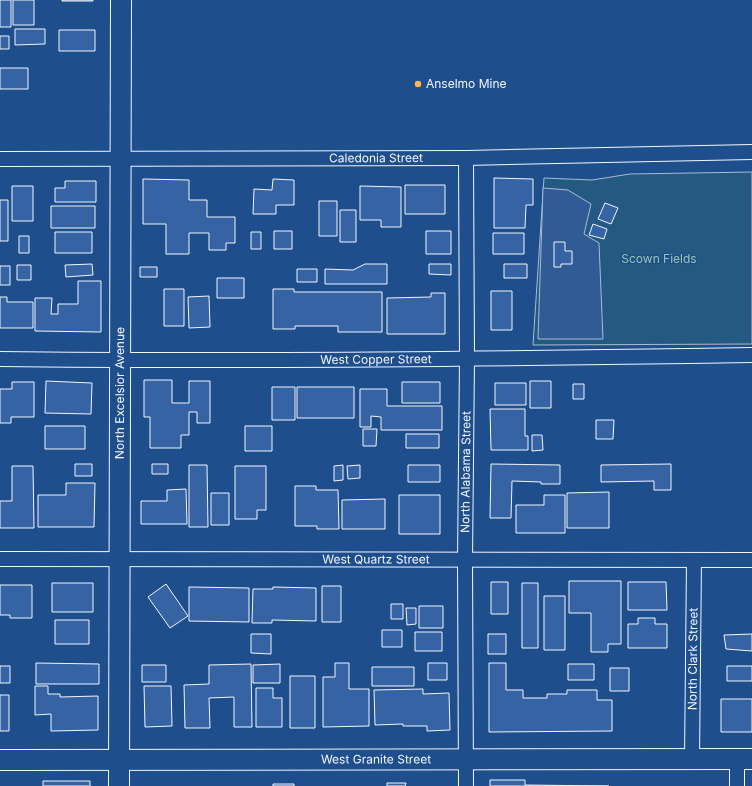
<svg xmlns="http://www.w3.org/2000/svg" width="752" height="786" font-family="Inter,sans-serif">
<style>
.green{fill:#245a82;stroke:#a8bbd7}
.parking{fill:#305b95;stroke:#a8bbd7}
.building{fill:#3563a3;stroke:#f2f6ff}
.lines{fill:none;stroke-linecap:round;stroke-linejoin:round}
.street-casing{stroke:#f2f6ff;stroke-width:16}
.secondary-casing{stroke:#f2f6ff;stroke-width:22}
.street{stroke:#1f4e8c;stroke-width:14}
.secondary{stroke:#1f4e8c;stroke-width:20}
.poi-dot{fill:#ffb74d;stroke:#1f4e8c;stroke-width:1.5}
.labels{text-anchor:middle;stroke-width:3;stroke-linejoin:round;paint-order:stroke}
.poi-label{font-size:12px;fill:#f2f6ff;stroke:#1f4e8c;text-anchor:start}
.street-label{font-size:12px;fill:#f2f6ff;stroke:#1f4e8c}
.park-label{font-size:12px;fill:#97c8a6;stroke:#1f4e8c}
</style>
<rect width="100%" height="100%" fill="#1f4e8c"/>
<path class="green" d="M752 172V344L533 345 544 178 592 180 630 174Z"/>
<path class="parking" d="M543 188 568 190 591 204 584 234 599 243 603 339H538Z"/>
<path class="building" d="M0 0H11V27H0Z
M13 0H34V25H13Z
M62 0H93V1H62Z
M15 29H45V44L15 45Z
M59 30H95V51H59Z
M0 36H9V49H0Z
M0 68H28V89H0Z
M494 178 533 179V205H526L525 228H494Z
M143 179 189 180V200H207V217H235V243H226V250H209V233H189V254H166V224H143Z
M273 179 294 180V205H276V214H253L254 189 272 190Z
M65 181H96V202H55V188H65Z
M405 185H445V214H405Z
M12 186H33V221H12Z
M360 186 401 187V227H381V220H360Z
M0 200H8V241H0Z
M319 201H337V236H319Z
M605 203 618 208 611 224 598 219Z
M51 206H95V228H51Z
M340 210H356V242H340Z
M593 224 607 229 604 239 589 235Z
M274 231H292V249H274Z
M426 231H451V254H426Z
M55 232H92V253H55Z
M251 232H261V249H251Z
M493 233H524V254H493Z
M19 236H29V253H19Z
M554 242H565V251H572V264H561V267H554Z
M92 264 93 275 66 277 65 265Z
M365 264H387V284H325V269L353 270Z
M429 264H451V275L429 274Z
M504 264H527V278H504Z
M17 265H31V280H17Z
M0 266H10V285H0Z
M140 267H157V277H140Z
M297 269H317V282H297Z
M217 278H244V298H217Z
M78 281H101V332L35 331V298H52L51 314H58V304H78Z
M164 289H184V326H164Z
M273 289H294V292H382V332H338V326H295V329H273Z
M491 291H512V330H491Z
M431 293H445V334H387V298L431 297Z
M209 296 210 327 189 328 188 297Z
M0 297H7V302H33V328H0Z
M144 380H172V403H189V381H210V423H197V412H189V435H181V448H150V417H144Z
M46 381 92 383 91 414 45 413Z
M530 381H551V408H530Z
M12 382H34V417H11V423H0V389H12Z
M402 382H440V403H402Z
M495 383H526V405H495Z
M573 384H584V399H573Z
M272 387H295V420H272Z
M297 387H354V418H297Z
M360 389H387V406H442V430H381V417L371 416V427H360Z
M490 409H525V436H528V450H491Z
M596 420H614L613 439H596Z
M45 426H85V449H45Z
M245 426H272V451H245Z
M363 429H377L376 446H363Z
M406 434H439V448H406Z
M532 435H542L543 450 532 451Z
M75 464H92V476H75Z
M152 464H168V474H152Z
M491 464 560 465V484H541V482L512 481 511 518H490Z
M671 464V490H654V481L601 482V465Z
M189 465H207L208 527H189Z
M343 465V480L334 481V466Z
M360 465V478L348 479 347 466Z
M408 465H440V482H408Z
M12 466H33L34 528H0V501H12Z
M235 466H266V510H257V519H235Z
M66 483H95L94 527H38V495H66Z
M295 486H316V490H338L339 529H317V526H295Z
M186 489 187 524H141V501H167V490Z
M609 492V528H567V493Z
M211 493H229V525H211Z
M399 495H440V534H399Z
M544 495H565V533H516V505H544Z
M385 499V529H342V500Z
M569 581H621V644H608V652H591V613H569Z
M491 582H508V614H491Z
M628 582H666L667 610H628Z
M52 583H93V612H52Z
M522 583H538V648H522Z
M166 584 188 616 170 628 148 597Z
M0 585H32V618H10V615H0Z
M322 586H341V622H322Z
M189 587 249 588V622L189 621Z
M273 587 316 588V621L272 620V623H252L253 589H273Z
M544 596H565V650H544Z
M391 604H403V619H391Z
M419 606H443V628H419Z
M406 608H416V624L407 625Z
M638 618H655V624H667V648H628V624H638Z
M55 620H89V644H55Z
M382 630H402V647H382Z
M415 632H442V651H415Z
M251 634H271V654L251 653Z
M488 634H506V654H488Z
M752 634V651L726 649 724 635Z
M36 663 99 664V684H36Z
M335 663H349V689H369V726L323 727V677H335Z
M428 663H447V680H428Z
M489 663H506V690H523V698H547V694H567V690H597V700H612V731L489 732Z
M251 664 252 727H234V697L209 698 210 728H185L184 685 209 684V665Z
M280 664V683H253V665Z
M568 664H594V680H568Z
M142 665H166V682H142Z
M0 666H10V683H0Z
M727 666H752V681H727Z
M372 667H414V686H372Z
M610 668H629V691H610Z
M290 676H315V728H290Z
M35 686H48V694H60V697L98 696V730L51 731V714L35 715Z
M144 686H171L172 726 145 727Z
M256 688H273V698H282V727H256Z
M423 689V694L449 693 450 730 427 731V726H403V724L375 725 374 690Z
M0 695H9V731H0Z
M721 699H752V732H721Z
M490 780H525V785L609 786H490Z
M43 781H90V786H43Z
M387 783H406L405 786H387Z
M273 784H294V786H273Z"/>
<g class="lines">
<g class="street-casing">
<g id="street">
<path id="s1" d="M0 159 466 158 752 152"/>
<path id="s2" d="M0 359C251 362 501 359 752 355"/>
<path id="s3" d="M0 559 752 560"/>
<path id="s4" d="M692 759 694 560"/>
<path id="s5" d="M466 786 465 560 467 359 466 158"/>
<path d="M737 786V759"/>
</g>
</g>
<g class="secondary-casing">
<g id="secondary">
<path id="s6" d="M0 760 752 759"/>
<path id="s7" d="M119 786 121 0"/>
</g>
</g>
<use href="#street" class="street"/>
<use href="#secondary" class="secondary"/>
</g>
<circle class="poi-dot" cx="418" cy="84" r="4"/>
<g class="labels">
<g class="poi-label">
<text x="426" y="88">Anselmo Mine</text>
</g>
<g class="street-label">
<text dy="4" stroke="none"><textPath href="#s1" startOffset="376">Caledonia Street</textPath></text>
<text dy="4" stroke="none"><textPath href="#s2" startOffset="376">West Copper Street</textPath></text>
<text dy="4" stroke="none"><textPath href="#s7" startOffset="393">North Excelsior Avenue</textPath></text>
<text dy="4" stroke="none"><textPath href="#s5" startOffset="314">North Alabama Street</textPath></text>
<text dy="4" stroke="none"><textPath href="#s3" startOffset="376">West Quartz Street</textPath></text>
<text dy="4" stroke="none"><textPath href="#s4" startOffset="100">North Clark Street</textPath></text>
<text dy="4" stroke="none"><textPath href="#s6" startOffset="376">West Granite Street</textPath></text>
</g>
<g class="park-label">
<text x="659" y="263">Scown Fields</text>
</g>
</g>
</svg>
